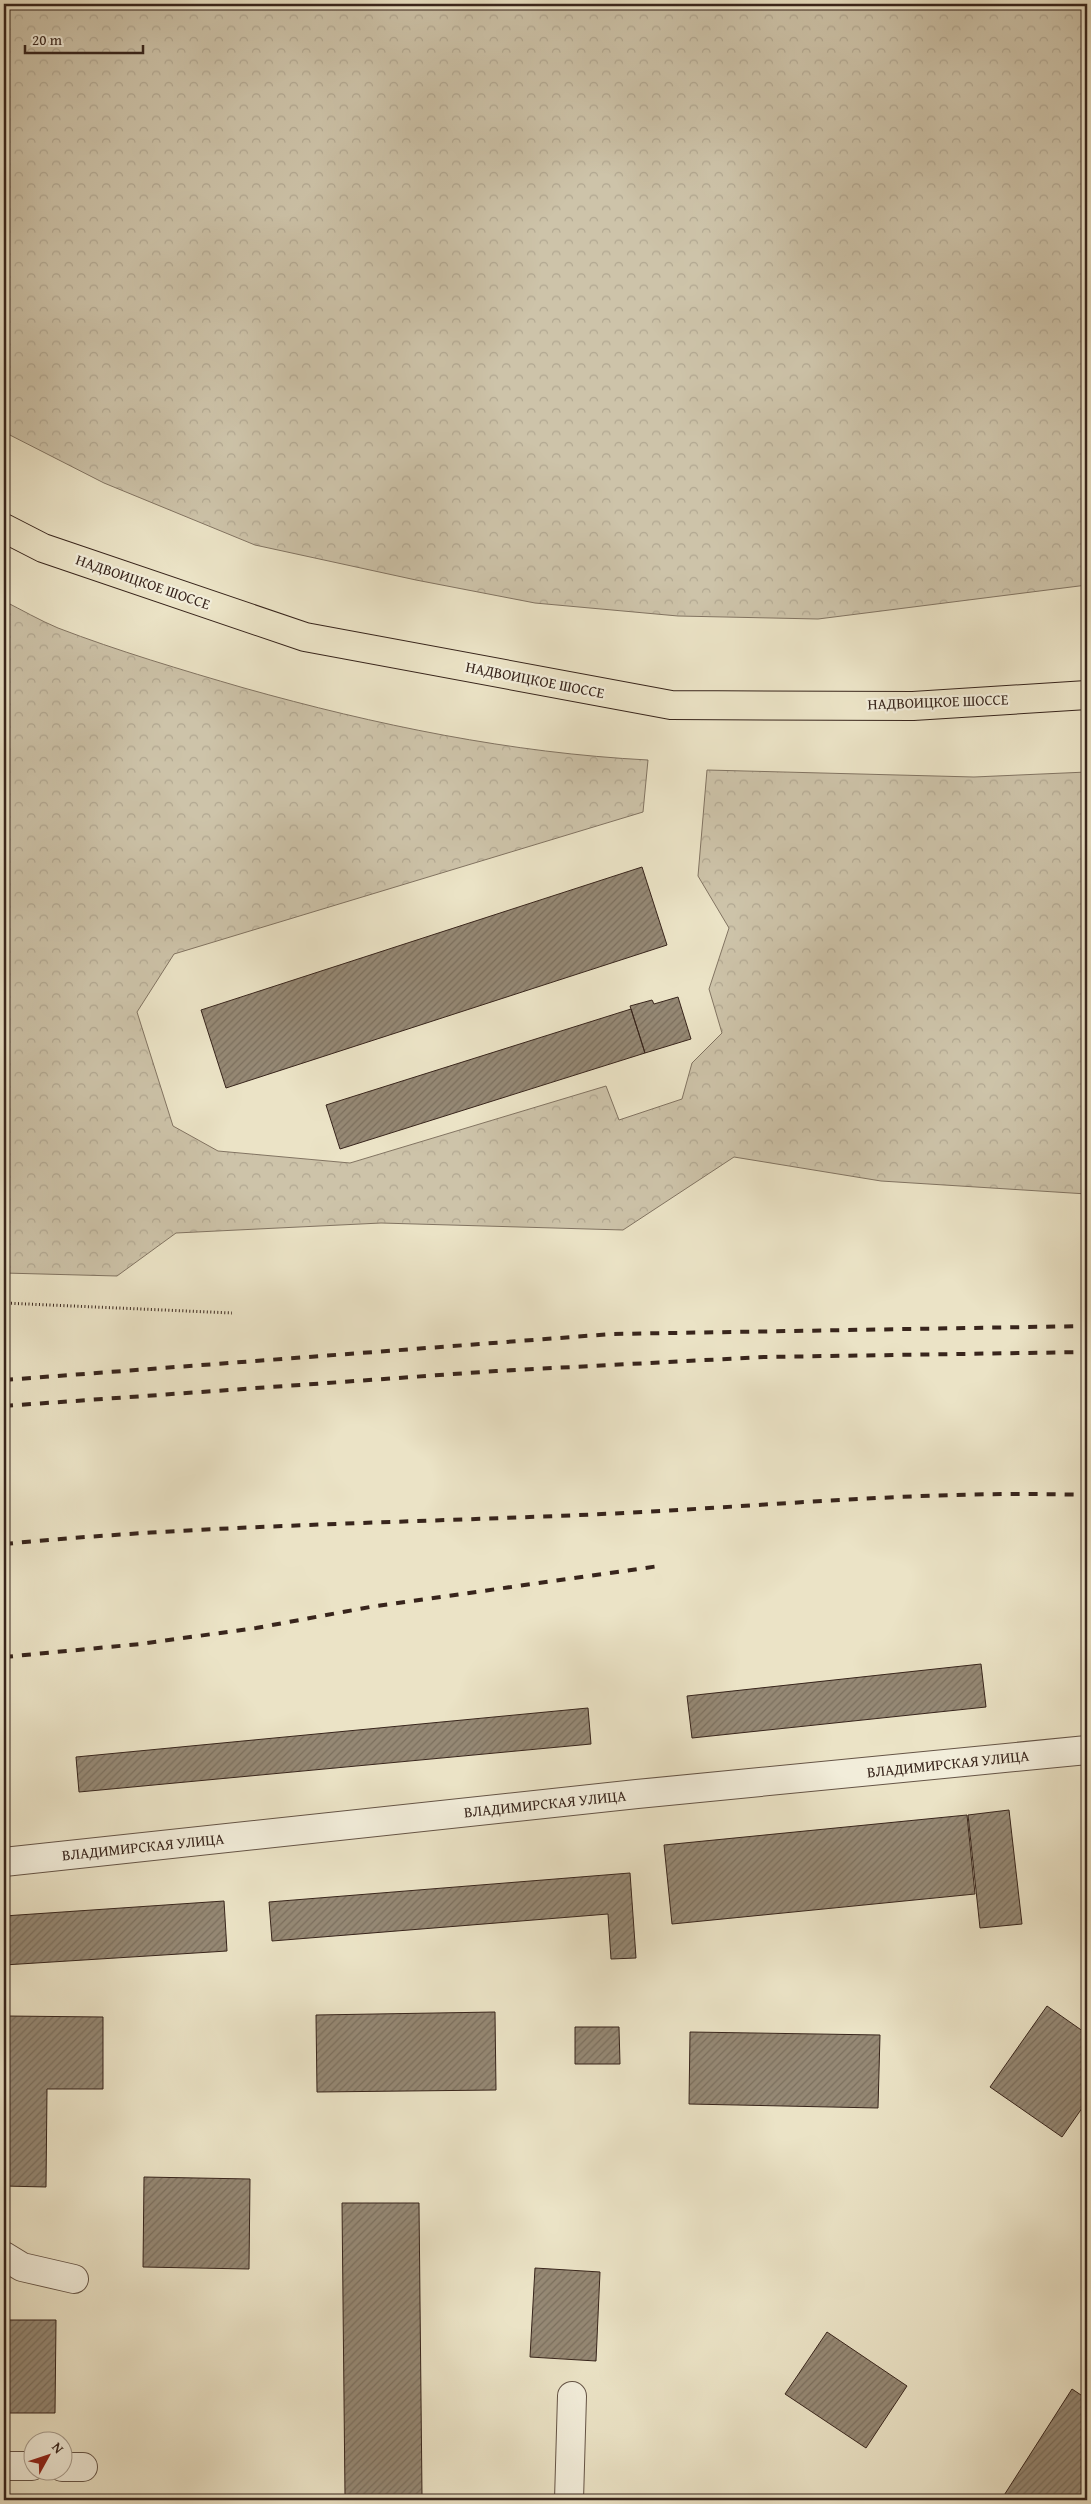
<svg xmlns="http://www.w3.org/2000/svg" width="1091" height="2504" font-family="'Gentium Book Plus',serif">
<style>
.forest{fill:url(#forest-crowns);stroke:#827462}
.building{fill:url(#building-hatch);stroke:#38251c}
.lines{fill:none;stroke-linecap:round;stroke-linejoin:round}
.minor-casing{stroke:#655446;stroke-width:30}
.major-casing{stroke:#38251c;stroke-width:30}
.path{stroke:#38251c;stroke-width:3;stroke-dasharray:1 2.5;stroke-linecap:butt}
.minor{stroke:#f2edda;stroke-width:28}
.major{stroke:#ebe3c6;stroke-width:28}
.rail{stroke:#38251c;stroke-width:4;stroke-dasharray:9 9;stroke-linecap:butt}
.labels{text-anchor:middle;stroke-width:4.5;stroke-linejoin:round;paint-order:stroke}
.street-label{font-size:15px;fill:#38251c;stroke:#f2edda}
</style>
<defs>
<pattern id="forest-crowns" width="20" height="18" patternUnits="userSpaceOnUse" patternTransform="scale(1.25)"><rect width="20" height="18" fill="#cdc3a9"/><path d="M2 6a3 3 0 1 1 6 0M12 15a3 3 0 1 1 6 0" fill="none" stroke="#b1a791"/></pattern>
<pattern id="building-hatch" width="6" height="6" patternUnits="userSpaceOnUse" patternTransform="scale(1.25)"><rect width="6" height="6" fill="#958874"/><path d="M-1 1l2-2M0 6l6-6M5 7l2-2" fill="none" stroke="#7b6f5e"/></pattern>
</defs>
<rect width="100%" height="100%" fill="#ebe3c6"/>
<filter id="stains"><feTurbulence type="fractalNoise" baseFrequency=".004" numOctaves="4"/><feColorMatrix values="0 0 0 0 .2 0 0 0 0 .09 0 0 0 0 .02 0 0 0 .5 -.17"/></filter>
<radialGradient id="worn" r=".72"><stop offset=".6" stop-color="#630" stop-opacity="0"/><stop offset="1" stop-color="#630" stop-opacity=".3"/></radialGradient>
<path class="forest" d="M4 4H1087V585L818 619 678 616 535 603 416 580 255 545 104 483 4 432Z
M4 601C22 610 39 620 58 628 118 651 182 670 244 688 376 725 511 753 648 760L643 812 174 954 137 1012 173 1126 218 1151 350 1163 606 1086 619 1120 682 1099 692 1063 722 1033 709 989 729 928 698 876 707 770 974 777 1087 772V1194L881 1181 734 1157 623 1230 381 1223 176 1233 117 1276 4 1273Z"/>
<path class="building" d="M642 867 667 945 226 1088 201 1010Z
M678 997 691 1039 645 1053 630 1006 652 1000 654 1004Z
M631 1009 645 1053 340 1149 326 1105Z
M981 1664 986 1707 692 1738 687 1696Z
M588 1708 591 1744 79 1792 76 1757Z
M1009 1810 1022 1924 980 1928 968 1815Z
M967 1815 975 1894 672 1924 664 1845Z
M630 1873 636 1958 611 1959 608 1914 272 1941 269 1902Z
M224 1901 227 1951 4 1965V1916Z
M1047 2006 1087 2034V2101L1062 2137 990 2087Z
M495 2012 496 2090 317 2092 316 2015Z
M6 2016 103 2017V2089H47L46 2187 4 2186Z
M575 2027H619L620 2064H575Z
M690 2032 880 2035 878 2108 689 2104Z
M144 2177 250 2179 249 2269 143 2267Z
M342 2203H419L422 2495 345 2496Z
M535 2268 600 2272 596 2361 530 2357Z
M4 2320H56L55 2413H4Z
M827 2332 907 2386 866 2448 785 2394Z
M1072 2389 1087 2399V2498L1086 2500H1001Z"/>
<g class="lines">
<g class="minor-casing">
<path id="minor" d="M4 1862 637 1794 1087 1750
M4 2256 22 2267 74 2279
M4 2466H32
M62 2467H83
M569 2500 572 2396"/>
</g>
<g class="major-casing">
<path id="major" d="M4 528 43 548 305 637 671 705 913 706 1087 695"/>
</g>
<path class="path" d="M4 1303 232 1313"/>
<use href="#minor" class="minor"/>
<use href="#major" class="major"/>
<path class="rail" d="M4 1380 612 1334 1087 1326
M4 1406 496 1371 764 1357 1087 1352
M4 1544C210 1524 417 1523 624 1513 779 1505 933 1490 1087 1495
M4 1657 140 1644 256 1628 370 1607 659 1566"/>
</g>
<g class="labels">
<g class="street-label">
<text transform="translate(143 582) rotate(19)" y="5">НАДВОИЦКОЕ ШОССЕ</text>
<text transform="translate(535 680) rotate(11)" y="5">НАДВОИЦКОЕ ШОССЕ</text>
<text transform="translate(938 702) rotate(-2)" y="5">НАДВОИЦКОЕ ШОССЕ</text>
<text transform="translate(948 1764) rotate(-6)" y="5">ВЛАДИМИРСКАЯ УЛИЦА</text>
<text transform="translate(545 1804) rotate(-6)" y="5">ВЛАДИМИРСКАЯ УЛИЦА</text>
<text transform="translate(143 1847) rotate(-6)" y="5">ВЛАДИМИРСКАЯ УЛИЦА</text>
</g>
</g>
<rect width="1091" height="2504" fill="none" stroke="#ebe3c6" stroke-width="20"/>
<rect x="5" y="5" width="1081" height="2494" fill="none" stroke="#38251c" stroke-width="2.5"/>
<rect x="10" y="10" width="1071" height="2484" fill="none" stroke="#38251c"/>
<g transform="translate(48 2456) rotate(50)"><circle r="24" fill="#f2edda" stroke="#a89d8e"/>
<path d="M0-4L9 19L0 12L-9 19Z" fill="#8f2418"/>
<text y="-8" font-size="14" font-weight="bold" text-anchor="middle" fill="#38251c">N</text>
</g>
<path d="M25 45v8h118v-8" fill="none" stroke="#38251c" stroke-width="2.5"/>
<text x="32" y="45" font-size="15" fill="#38251c" stroke="#f2edda" stroke-width="4" paint-order="stroke">20 m</text>
<rect width="100%" height="100%" filter="url(#stains)"/>
<rect width="100%" height="100%" fill="url(#worn)"/>
</svg>
